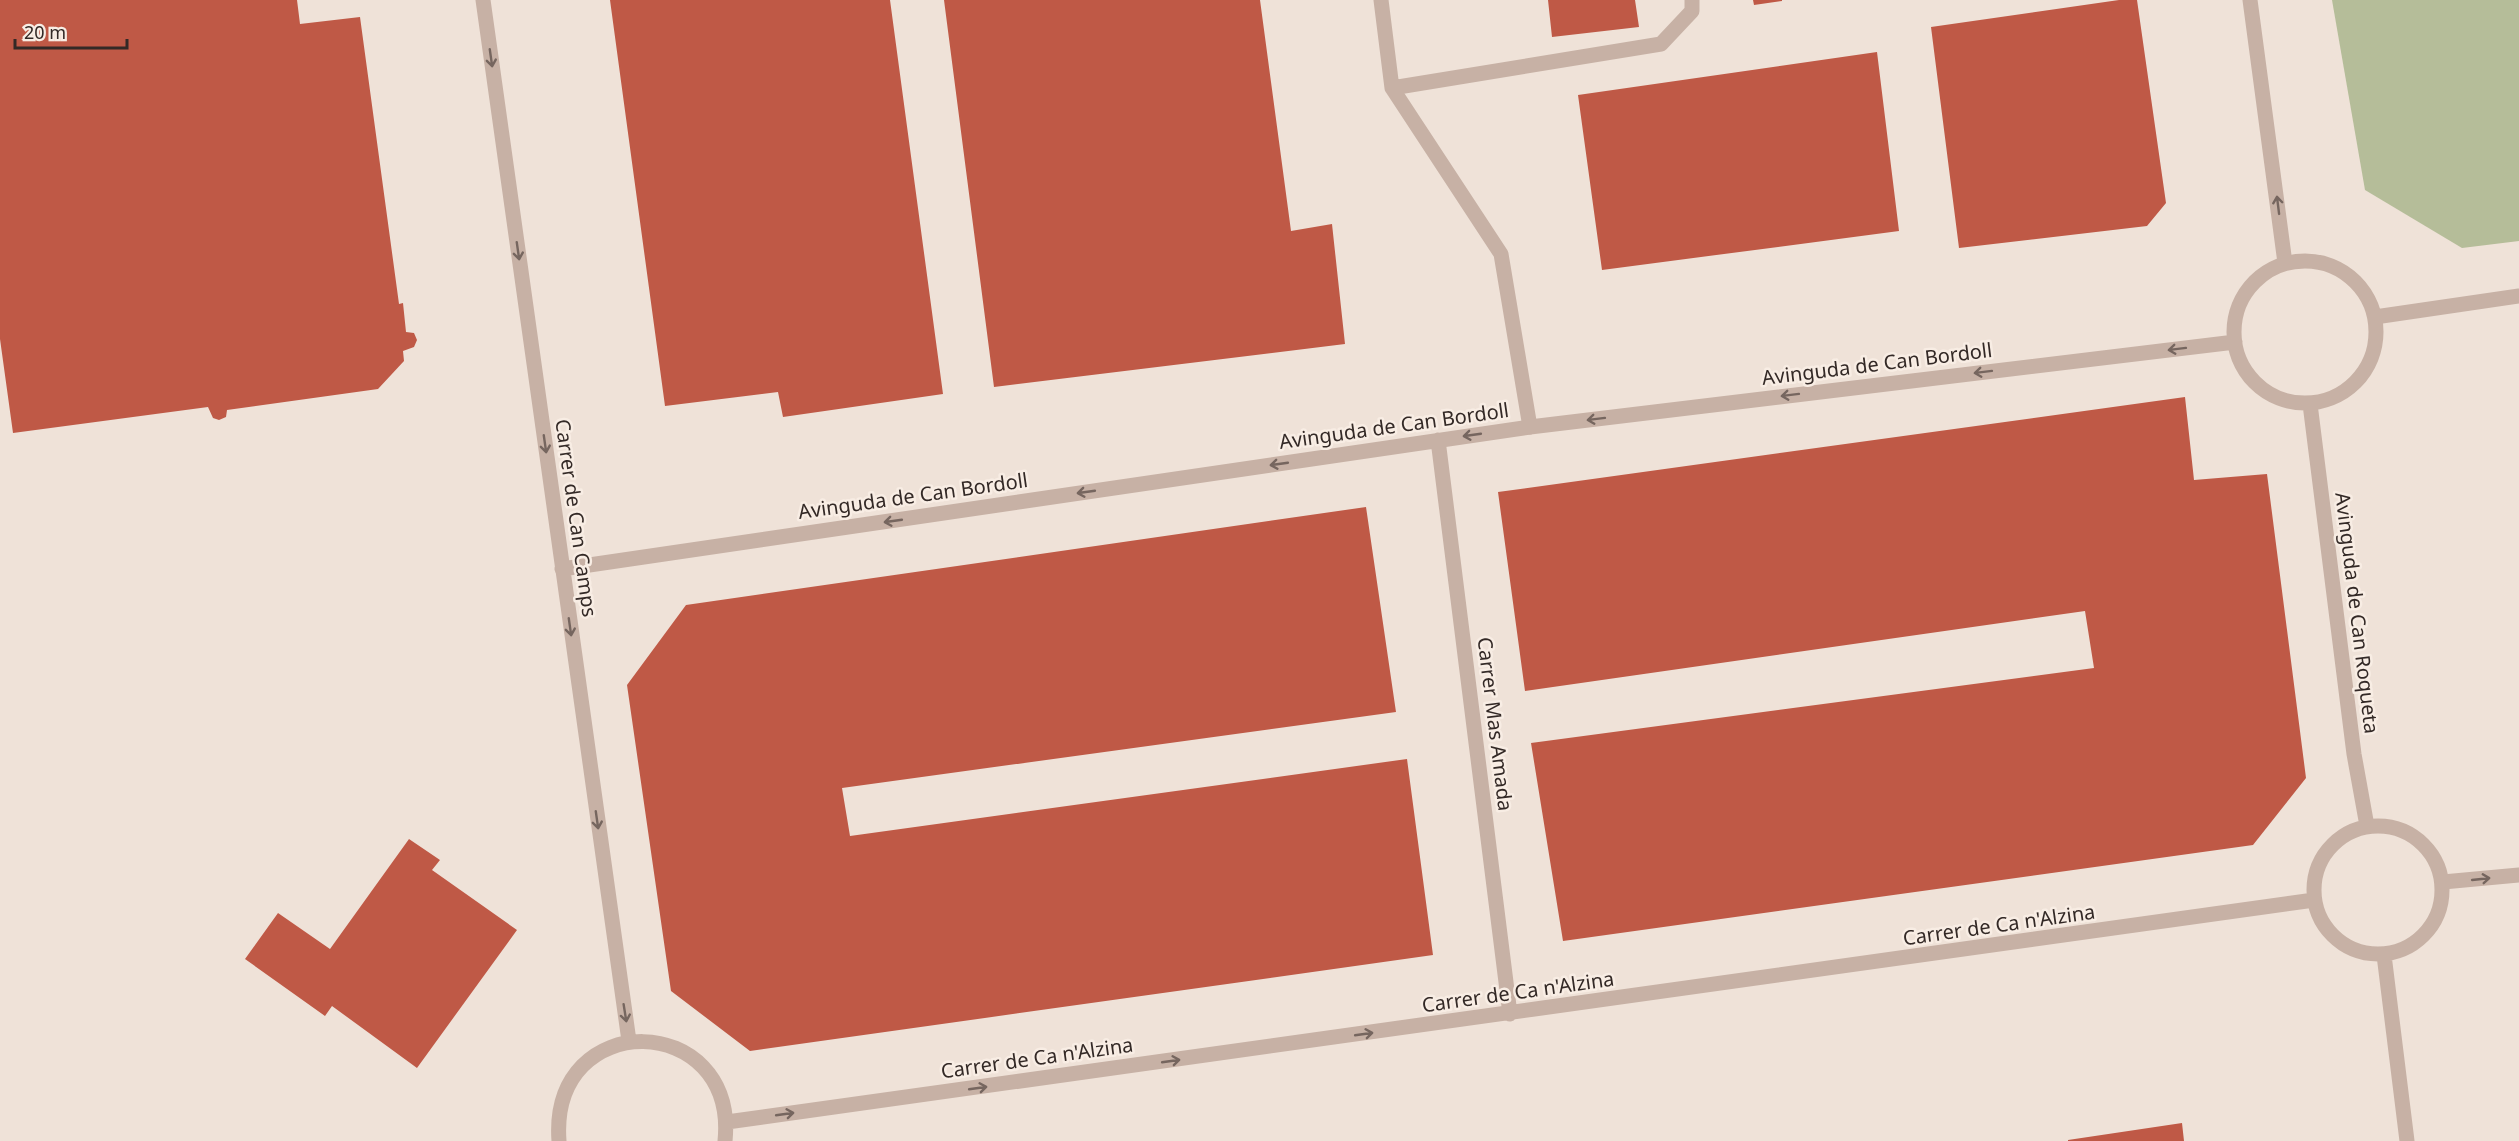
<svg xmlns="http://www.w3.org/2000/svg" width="2519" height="1141" font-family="'Noto Sans',sans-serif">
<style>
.green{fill:#b5bd99}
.building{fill:#bf5946}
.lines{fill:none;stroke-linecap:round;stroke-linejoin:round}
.lane{stroke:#c7b1a5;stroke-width:15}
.street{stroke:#c7b1a5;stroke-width:15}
.oneway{stroke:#76665f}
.labels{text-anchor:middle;stroke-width:5;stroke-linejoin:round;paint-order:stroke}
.street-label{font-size:20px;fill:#332926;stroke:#f8ede4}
</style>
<rect width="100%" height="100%" fill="#efe2d8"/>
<path class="green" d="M2332 0H2519V241L2462 248 2365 190Z"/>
<path class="building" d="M0 0H297L300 24 360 17 399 304 403 303 406 332 414 333 417 340 414 347 403 351 404 361 378 389 227 410 226 417 219 420 213 418 208 407 13 433 0 339Z
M610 0H890L943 394 783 417 778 392 665 406Z
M944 0H1260L1291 231 1332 224 1345 344 994 387Z
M1548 0H1635L1639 27 1552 37Z
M1753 0H1782V1L1754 5Z
M2119 0H2137L2166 203 2147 226 1959 248 1931 27Z
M1877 52 1899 231 1602 270 1578 95Z
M2185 397 2194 480 2267 474 2306 778 2253 845 1563 941 1531 743 2094 668 2085 611 1525 691 1498 492Z
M1366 507 1396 712 842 788 850 836 1407 759 1433 955 750 1051 671 991 627 685 686 605Z
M409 839 440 860 432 870 517 930 417 1068 332 1006 325 1016 245 959 278 913 330 949Z
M2182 1123 2184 1141H2068V1140Z"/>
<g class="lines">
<path class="lane" d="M1381 0 1392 88 1501 254 1530 427
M1392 88 1661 44 1692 11V0"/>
<path class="street" d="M483 0 629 1041
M2250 0 2285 263
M2234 332a71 71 0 1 1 142 0a71 71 0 1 1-142 0Z
M2375 317 2519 296
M2310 404 2354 754 2367 826
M1438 440 1510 1014
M562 569 1530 427 2235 342
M2314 890a64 64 0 1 1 128 0a64 64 0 1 1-128 0Z
M2443 882 2519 875
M2384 955 2407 1141
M727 1122 2314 900
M559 1141C549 1006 738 1011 725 1141"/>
</g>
<defs><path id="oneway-shaft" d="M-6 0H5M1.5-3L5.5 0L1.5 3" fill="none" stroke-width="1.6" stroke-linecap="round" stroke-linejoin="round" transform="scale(1.5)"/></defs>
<g class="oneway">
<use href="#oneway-shaft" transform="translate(491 58) rotate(82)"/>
<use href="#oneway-shaft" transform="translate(2278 205) rotate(-97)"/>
<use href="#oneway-shaft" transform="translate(518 251) rotate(82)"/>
<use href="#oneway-shaft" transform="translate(2177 349) rotate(173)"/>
<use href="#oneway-shaft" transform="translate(1983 372) rotate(173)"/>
<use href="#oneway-shaft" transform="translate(1790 395) rotate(173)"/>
<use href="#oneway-shaft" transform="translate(1596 419) rotate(173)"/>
<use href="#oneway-shaft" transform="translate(1472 435) rotate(172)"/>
<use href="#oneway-shaft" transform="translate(545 444) rotate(82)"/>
<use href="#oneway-shaft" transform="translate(1279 464) rotate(172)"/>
<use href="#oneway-shaft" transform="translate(1086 492) rotate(172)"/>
<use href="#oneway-shaft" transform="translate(893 521) rotate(172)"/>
<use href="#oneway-shaft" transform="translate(570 627) rotate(82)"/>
<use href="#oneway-shaft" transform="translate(597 820) rotate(82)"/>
<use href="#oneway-shaft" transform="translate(2481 879) rotate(-6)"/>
<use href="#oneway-shaft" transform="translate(625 1013) rotate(81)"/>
<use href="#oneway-shaft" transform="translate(1364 1034) rotate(-8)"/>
<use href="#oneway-shaft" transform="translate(1171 1061) rotate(-8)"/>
<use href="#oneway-shaft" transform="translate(978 1088) rotate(-8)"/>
<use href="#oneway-shaft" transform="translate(785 1114) rotate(-8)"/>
</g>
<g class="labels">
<g class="street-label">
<text transform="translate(1877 364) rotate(-7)" y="7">Avinguda de Can Bordoll</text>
<text transform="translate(1394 426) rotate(-8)" y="7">Avinguda de Can Bordoll</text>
<text transform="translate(913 496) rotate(-8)" y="7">Avinguda de Can Bordoll</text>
<text transform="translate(576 518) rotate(82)" y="7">Carrer de Can Camps</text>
<text transform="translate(2357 613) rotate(83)" y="7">Avinguda de Can Roqueta</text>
<text transform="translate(1495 724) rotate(83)" y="7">Carrer Mas Amada</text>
<text transform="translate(1999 925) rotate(-8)" y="7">Carrer de Ca n'Alzina</text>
<text transform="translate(1518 992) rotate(-8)" y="7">Carrer de Ca n'Alzina</text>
<text transform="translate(1037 1058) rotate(-8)" y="7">Carrer de Ca n'Alzina</text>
</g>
</g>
<path d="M15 39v9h112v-9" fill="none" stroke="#332926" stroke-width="3"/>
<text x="24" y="39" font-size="18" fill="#332926" stroke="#f8ede4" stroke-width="4.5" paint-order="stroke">20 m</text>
</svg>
